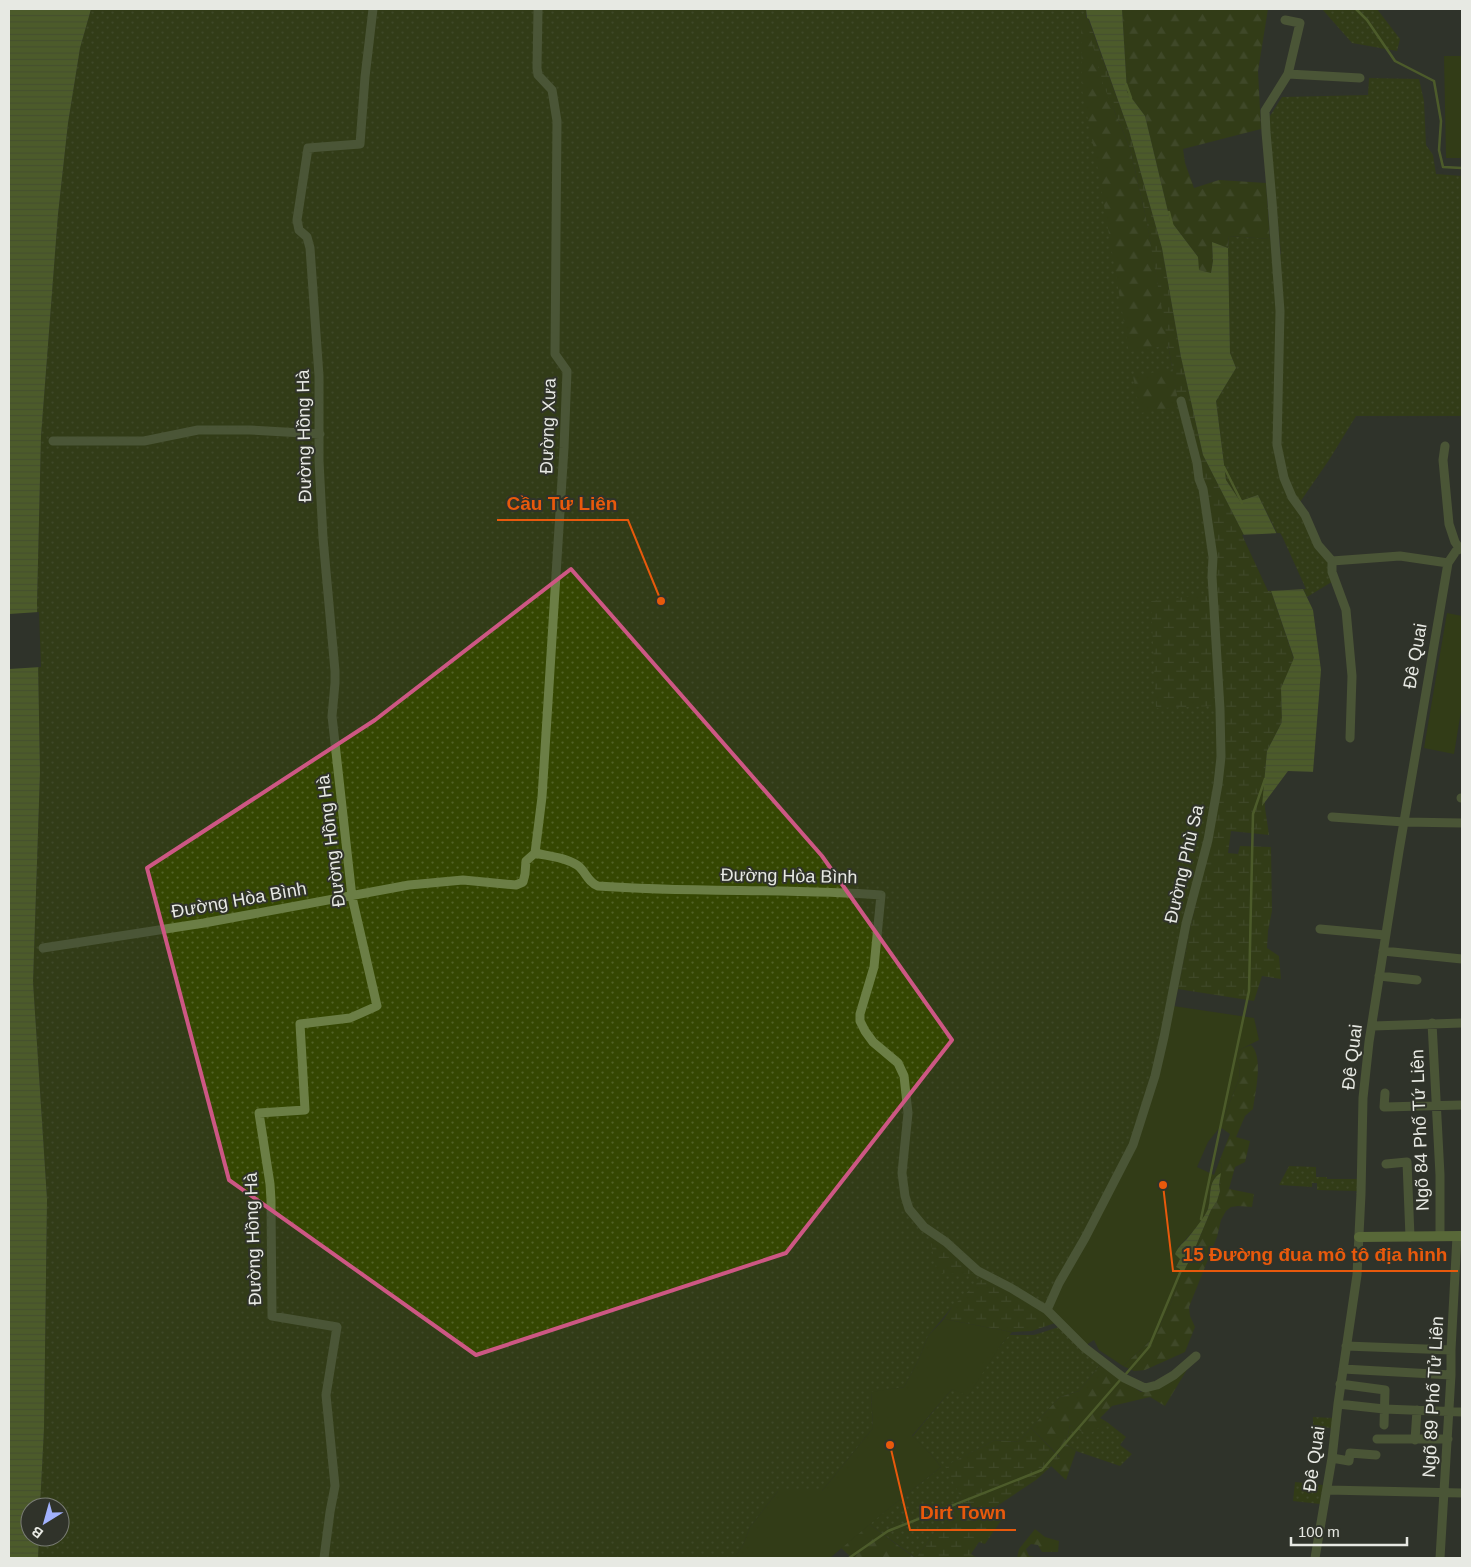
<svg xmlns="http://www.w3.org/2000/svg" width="1471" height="1567" font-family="Arial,sans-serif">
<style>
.grass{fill:url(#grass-dots)}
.forest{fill:url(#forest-firs)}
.wetland{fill:url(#wetland-marsh)}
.park{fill:#354702}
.water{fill:url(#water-rules)}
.pier{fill:#30332a}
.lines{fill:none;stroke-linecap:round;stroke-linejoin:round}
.stream{stroke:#708d2c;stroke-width:2.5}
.street{stroke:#6b7e45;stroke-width:9}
.secondary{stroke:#8ba94a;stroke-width:10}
.marked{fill:none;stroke:#cd5784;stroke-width:4;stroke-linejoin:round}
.labels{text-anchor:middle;stroke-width:4;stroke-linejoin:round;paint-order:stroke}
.street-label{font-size:18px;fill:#e7e9e3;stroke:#30332a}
.leader{fill:none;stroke:#e8590c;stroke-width:2}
.callout-dot{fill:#e8590c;stroke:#30332a;stroke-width:2}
.callout-label{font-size:19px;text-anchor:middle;font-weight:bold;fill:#e8590c;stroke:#30332a;stroke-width:4;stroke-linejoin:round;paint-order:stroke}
</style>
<defs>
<pattern id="grass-dots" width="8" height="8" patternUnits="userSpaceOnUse" patternTransform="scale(1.25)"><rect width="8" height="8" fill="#354702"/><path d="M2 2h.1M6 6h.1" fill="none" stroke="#526227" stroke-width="1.8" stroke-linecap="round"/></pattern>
<pattern id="forest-firs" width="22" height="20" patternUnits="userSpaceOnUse" patternTransform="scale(1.25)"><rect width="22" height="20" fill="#354702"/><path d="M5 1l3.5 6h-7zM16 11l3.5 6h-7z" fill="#526227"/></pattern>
<pattern id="wetland-marsh" width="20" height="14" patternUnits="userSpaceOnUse" patternTransform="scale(1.25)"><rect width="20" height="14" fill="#354702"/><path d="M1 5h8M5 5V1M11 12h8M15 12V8" fill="none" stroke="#526227"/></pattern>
<pattern id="water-rules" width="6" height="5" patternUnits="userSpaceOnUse" patternTransform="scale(1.25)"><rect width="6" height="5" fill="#708d2c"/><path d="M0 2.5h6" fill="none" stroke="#617434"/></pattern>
</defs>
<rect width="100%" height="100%" fill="#30332a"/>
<path class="grass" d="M91 9H1086V19L1146 218 1179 407 1207 498 1221 782 1178 989 1136 1143 1051 1310 952 1307 928 1336 918 1361 904 1387 871 1393 873 1428 822 1491H778L750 1527 743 1545 734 1558H38L39 1537H60V1507H40L44 1428 47 1199 33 982 40 772 37 604 41 436 58 214 68 123 80 48Z
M1322 9H1377L1400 39 1397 51 1352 43Z
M1369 78 1419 79 1424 101 1426 145 1433 155 1436 174 1462 176V416H1356L1329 460 1298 505 1332 561 1335 580 1307 597 1279 537 1258 495 1240 501 1226 480 1216 401 1236 368 1230 353 1228 248 1229 236 1270 239 1281 255 1269 132 1270 116 1282 97 1368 95Z
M1289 1166 1316 1167V1177H1327V1179H1358V1191L1317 1190V1183H1312V1187L1279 1185Z
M1059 1327 1100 1365 1079 1391 1060 1397 1018 1442 995 1440 946 1466 967 1510 938 1529 916 1558 869 1524 941 1467 931 1454 912 1437 952 1389 1000 1346 1009 1335H1034Z
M1313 1417 1332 1418V1428L1313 1427Z
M1107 1422 1126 1437 1120 1445 1132 1454 1120 1466 1076 1451 1066 1444 1070 1425 1088 1434Z
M1295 1482 1323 1485 1320 1504 1293 1501Z"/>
<path class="forest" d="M1122 9H1268L1258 71 1261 129 1183 149 1185 163 1194 188 1219 180 1266 183 1270 239 1229 236 1228 248 1212 242 1213 261 1211 273 1198 270V257L1170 220 1145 116 1127 92Z
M1081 13 1087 18 1094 51 1103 84 1130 148 1146 218 1169 345 1129 352 1097 164 1082 90Z
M1173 369 1179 407 1140 413 1133 376Z
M1251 1045C1264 1057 1255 1093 1253 1109L1245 1116 1236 1137 1250 1141 1245 1162 1235 1167 1229 1189 1254 1194 1252 1207 1238 1206 1231 1207 1226 1211 1221 1220 1217 1237 1189 1307 1190 1316 1195 1327 1185 1352 1145 1370 1134 1371 1123 1366 1151 1340 1167 1313 1186 1265 1193 1253 1211 1210 1217 1201 1220 1191 1219 1184 1222 1164 1219 1162 1230 1134 1220 1127 1239 1079 1240 1067 1235 1056 1241 1049Z
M1191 1363 1165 1406 1150 1397 1112 1406 1100 1418 1107 1422 1088 1435 1070 1425 1066 1444 1076 1451 1066 1480 1051 1466 1060 1457 1031 1428 1060 1397 1079 1391 1100 1365 1141 1392 1153 1389Z
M869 1524 915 1558H852L841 1548Z
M1035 1529 1045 1537 1059 1541 1058 1552H1042L1038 1545 1031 1544 1026 1549 1029 1556 1040 1558H1017L1019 1549Z"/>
<path class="wetland" d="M1088 18 1129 131 1162 248 1181 357 1203 455 1268 582 1294 659 1281 688 1282 722 1267 751 1264 784 1265 808 1269 835 1231 831 1228 853 1238 854 1240 846 1271 847 1272 911 1268 931 1267 948 1279 956 1281 979 1262 976 1254 1001 1178 989 1221 783 1215 559 1179 407 1146 218 1130 148 1103 84 1086 19Z
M1211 594 1216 706 1156 708 1151 601Z
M929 1233 978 1273C964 1275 951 1273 937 1273Z
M984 1279 990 1280 1044 1311 1055 1323 1032 1331 1012 1332 944 1319 952 1307 979 1281Z
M1031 1428 1060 1458 1036 1480 994 1508 1004 1516 985 1544 979 1542 971 1554 977 1558H916L938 1529 967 1510 945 1466 995 1440 1018 1442Z"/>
<path class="park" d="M1444 56H1462V158H1446Z
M1447 613 1462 616V705L1454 754 1424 748Z
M1173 1006 1254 1018 1259 1040 1241 1049 1235 1056 1240 1067 1239 1079 1220 1127 1208 1142 1197 1167 1214 1175 1219 1162 1222 1164 1221 1173C1207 1181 1212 1196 1208 1209 1204 1220 1187 1239 1178 1247L1180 1259 1176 1267 1184 1271 1167 1313 1151 1340 1123 1366 1099 1350 1094 1340 1086 1345 1051 1310 1053 1301 1131 1155Z
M944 1319 1012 1332 1000 1346 968 1396 952 1389 912 1436 931 1454 941 1467 882 1514 830 1558H734L743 1545 750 1527 778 1491H822L873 1428 871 1392 904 1387 918 1361 928 1336Z"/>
<path class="water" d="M9 9H91L80 48 68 123 58 214 41 436 37 604 40 772 33 982 47 1199 44 1428 40 1507H30V1537H39L38 1558H9Z
M1086 9H1122L1127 92 1145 116 1170 220 1198 257 1199 270 1211 273 1213 261 1212 242 1228 248 1230 353 1236 368 1216 401 1226 480 1240 501 1258 495 1313 610 1321 670 1313 772 1288 771 1262 806 1267 751 1282 722 1281 688 1294 658 1268 582 1203 455 1181 357 1162 248 1129 131 1089 19 1087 18Z
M1221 1173 1219 1184 1220 1191 1217 1201 1211 1210 1193 1253 1184 1271 1176 1267 1180 1259 1175 1254C1178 1247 1182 1244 1187 1239 1192 1233 1206 1215 1208 1209 1212 1196 1207 1181 1221 1173Z"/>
<path class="pier" d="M1280 533 1282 536 1306 589 1268 591 1242 535Z
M39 612 41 667 9 669V614Z"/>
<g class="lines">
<path class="stream" d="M1356 9 1367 20 1395 61 1434 81 1441 121 1439 150 1443 167 1462 168
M1126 84 1131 98
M1169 212 1172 224
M1224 467 1242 503
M1201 1219 1249 991 1253 814 1265 779
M1125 1375 1149 1347 1182 1268
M849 1558 888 1531 1042 1470 1121 1379"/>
<path class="street" d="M1285 20 1300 23 1288 74 1265 111 1266 132 1272 201 1280 311 1277 445 1284 478 1292 497 1305 515 1318 545 1332 561V572L1346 610 1352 676 1350 738
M1288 74 1360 78
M53 441H144L198 430H250L320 434
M1445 446 1443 460 1449 524 1455 542 1460 549
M1332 561 1400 556 1448 563
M1461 798H1462
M1332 817 1404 822 1462 823
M535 853 542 797 564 448 567 371 555 354 557 121 552 90 538 75 537 68 538 9
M1320 929 1385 935
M43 948 204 923 409 885 463 880 516 885 523 882 525 874 526 861 535 853C548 856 565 857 577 865 586 871 587 882 598 886 692 893 787 888 881 895L874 967 860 1014V1021L865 1031 873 1042 898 1063 904 1076 908 1113 902 1173 905 1196 909 1209 924 1227 946 1242 978 1271 1011 1288 1047 1310 1085 1348 1124 1378 1145 1388 1157 1385 1174 1375 1196 1356
M1383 951 1462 959
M1379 976 1417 980
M1432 1023 1440 1175V1236
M1373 1026 1462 1023
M1385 1093 1384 1107 1462 1105
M1386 1164 1407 1162 1410 1237
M1047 1310 1059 1283 1085 1238 1133 1145 1155 1076 1164 1037 1186 924 1208 840 1218 784 1221 757 1220 709 1212 576 1213 557 1203 489 1199 479 1197 463 1181 401
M1346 1346 1451 1350
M1343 1369 1451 1375
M1340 1384 1385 1390 1384 1425
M1338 1404 1384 1409 1462 1412
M1377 1439H1448
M1415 1440 1417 1410
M1332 1458 1349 1461 1350 1453 1376 1455
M1327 1490 1462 1493
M324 1558 330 1512 335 1486 326 1395 337 1327 272 1316 271 1200 270 1184 259 1113 305 1110 300 1024 350 1018 377 1006 352 897 332 716 335 683V671L323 538 319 461V376L310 248 307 237 299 230 297 220 308 148 360 144 365 77 373 9
M1315 1558 1332 1458 1338 1404 1357 1275 1361 1194 1363 1098 1369 1042 1399 851 1448 563 1456 551 1462 548
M1440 1558 1451 1375V1350L1457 1236"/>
<path class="secondary" d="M1359 1237 1462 1236"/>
</g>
<path d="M0 0H1471V1567H0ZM571 569 822 856 952 1040 786 1253 476 1355 229 1180 147 868 375 720Z" fill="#30332a" fill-opacity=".55" fill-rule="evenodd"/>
<path class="marked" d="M571 569 822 856 952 1040 786 1253 476 1355 229 1180 147 868 375 720Z"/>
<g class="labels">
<g class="street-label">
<text transform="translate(548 426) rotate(-88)" y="6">Đường Xưa</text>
<text transform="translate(304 436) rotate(-91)" y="6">Đường Hồng Hà</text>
<text transform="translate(1415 656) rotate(-80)" y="6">Đê Quai</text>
<text transform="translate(331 841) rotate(-97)" y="6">Đường Hồng Hà</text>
<text transform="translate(1184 864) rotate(-77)" y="6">Đường Phù Sa</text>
<text transform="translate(789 876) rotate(1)" y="6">Đường Hòa Bình</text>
<text transform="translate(239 900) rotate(-10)" y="6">Đường Hòa Bình</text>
<text transform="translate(1352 1057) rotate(-83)" y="6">Đê Quai</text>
<text transform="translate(1420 1130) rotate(-92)" y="6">Ngõ 84 Phố Tứ Liên</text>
<text transform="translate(253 1239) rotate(-92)" y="6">Đường Hồng Hà</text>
<text transform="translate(1433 1397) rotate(-87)" y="6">Ngõ 89 Phố Tử Liên</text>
<text transform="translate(1314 1459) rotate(-82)" y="6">Đê Quai</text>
</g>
</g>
<path class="leader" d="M661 601L628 520H497M1163 1185L1173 1271H1458M890 1445L910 1530H1016"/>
<g class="callout-dot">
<circle cx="661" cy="601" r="5"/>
<circle cx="1163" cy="1185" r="5"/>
<circle cx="890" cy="1445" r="5"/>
</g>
<g class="callout-label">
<text x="562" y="510">Cầu Tứ Liên</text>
<text x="1315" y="1261">15 Đường đua mô tô địa hình</text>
<text x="963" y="1519">Dirt Town</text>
</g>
<rect width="1471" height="1567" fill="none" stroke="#e7e9e3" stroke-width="20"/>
<g transform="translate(45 1522) rotate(217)"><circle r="24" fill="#30332a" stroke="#797c74"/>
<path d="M0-4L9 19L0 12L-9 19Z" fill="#a2b2fd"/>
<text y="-8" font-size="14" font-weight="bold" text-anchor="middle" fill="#e7e9e3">B</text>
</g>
<path d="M1291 1537v8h116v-8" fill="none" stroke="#e7e9e3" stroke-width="2.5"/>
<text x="1298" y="1537" font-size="15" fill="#e7e9e3" stroke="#30332a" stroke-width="4" paint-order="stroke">100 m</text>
</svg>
